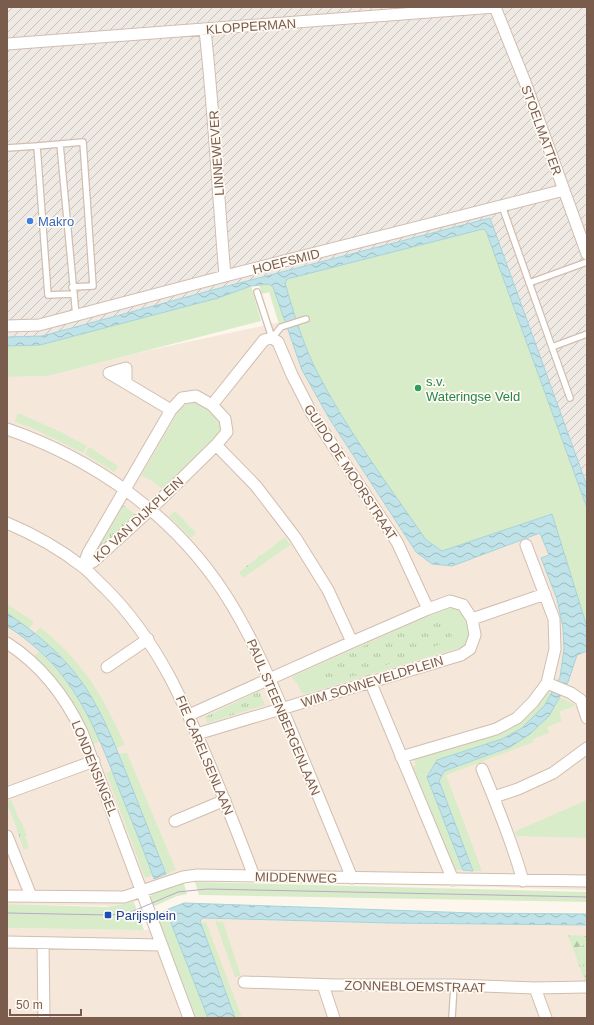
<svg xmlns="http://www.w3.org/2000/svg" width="594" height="1025" font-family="Helvetica,sans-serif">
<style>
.residential{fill:#f5e8da}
.commercial{fill:#fde8e0}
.industrial{fill:url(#industrial-furrows)}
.grass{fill:#d8ecc9}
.forest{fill:url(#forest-firs)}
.park{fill:url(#park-tufts)}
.water{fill:url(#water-waves);stroke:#a5d3da}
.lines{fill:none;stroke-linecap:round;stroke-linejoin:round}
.service-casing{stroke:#d1beb0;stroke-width:8}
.minor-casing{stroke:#d1beb0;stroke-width:13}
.service{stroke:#fff;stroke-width:5.5}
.minor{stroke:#fff;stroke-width:11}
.tram{stroke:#b9a8c9;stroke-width:1}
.shop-dot{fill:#3f7fe0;stroke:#fffaf3;stroke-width:1.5}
.leisure-dot{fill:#2e9e5b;stroke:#fffaf3;stroke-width:1.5}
.transit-dot{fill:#1a4fb4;stroke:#fffaf3;stroke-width:1.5}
.labels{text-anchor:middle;stroke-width:3.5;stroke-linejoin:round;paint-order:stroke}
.street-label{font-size:13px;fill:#7a5c4d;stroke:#fffaf3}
.shop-label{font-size:13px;fill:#366cbe;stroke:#fffaf3;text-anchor:start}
.leisure-label{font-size:13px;fill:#27864d;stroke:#fffaf3;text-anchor:start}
.transit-label{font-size:13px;fill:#164399;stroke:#fffaf3;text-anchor:start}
</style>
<defs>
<pattern id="industrial-furrows" width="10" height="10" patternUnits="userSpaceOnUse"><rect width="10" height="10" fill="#efe9e4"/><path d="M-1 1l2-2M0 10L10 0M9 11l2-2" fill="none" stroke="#c7c0bb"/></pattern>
<pattern id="forest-firs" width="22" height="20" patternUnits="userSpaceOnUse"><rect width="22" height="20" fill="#d8ecc9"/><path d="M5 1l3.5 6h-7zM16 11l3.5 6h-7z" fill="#b4c2a5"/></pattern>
<pattern id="park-tufts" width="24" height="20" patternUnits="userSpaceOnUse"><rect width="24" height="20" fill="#d8ecc9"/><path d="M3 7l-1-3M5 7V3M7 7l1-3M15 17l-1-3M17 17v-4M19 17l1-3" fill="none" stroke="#b4c2a5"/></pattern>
<pattern id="water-waves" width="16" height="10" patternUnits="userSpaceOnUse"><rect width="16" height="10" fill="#bfe3e8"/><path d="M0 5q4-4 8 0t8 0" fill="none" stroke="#a0bbbe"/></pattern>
</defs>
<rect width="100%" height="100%" fill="#fdf6ec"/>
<path class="residential" d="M285 321 302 370 329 418 416 552 452 566 540 533 549 555 541 558 557 599 563 628 564 649 577 655 587 651V890L495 887 200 881 179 883 134 902 113 906 7 904V377L48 376 137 353Z
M203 918 390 923 587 925V1018H235L200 921Z
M7 928 160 930 193 1018H7Z"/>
<path class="commercial" d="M7 858 15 877 21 890H7Z"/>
<path class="industrial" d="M7 7H587V486L490 218 42 337H7Z"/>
<path class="grass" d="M483 229 486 231 587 508V627L552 514 442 551 426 540C387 483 345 428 314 366 302 340 293 311 285 283L287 279Z
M269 284 273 287 285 321 279 324 269 292 262 294 259 285Z
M251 286 261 321 48 376 7 377V346L40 345 218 298Z
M193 401C209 406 216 413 224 428L162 489 149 479 141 476 178 412 186 404Z
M18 413 61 432 87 446 83 453 30 427 15 422Z
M89 447 118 466 114 472 85 454Z
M175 511 196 533 191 538 169 516Z
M7 604 34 622 29 629 7 613Z
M446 605 457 607 462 613 470 632V639L463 650 462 647 305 694 301 692 297 683 291 677 446 608Z
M40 627C67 649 90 675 106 706 113 719 119 732 125 745L116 748C107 727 98 707 85 688 71 667 54 649 35 633Z
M39 651C69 681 83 704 101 741L93 744 81 720 33 658Z
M547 690 551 693 545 705 522 728 502 739 437 760 427 777 463 870H455L413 767 416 765 413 758 496 735 520 722 536 708Z
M559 697 576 705 559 712 562 721 547 727 549 733 533 739 534 742 446 775 482 871H473L439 780 444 770C481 757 523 748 549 716 553 710 556 703 559 697Z
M127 753 176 870 166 874 118 754Z
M112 770 153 875 145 878 106 773Z
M11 800 20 821 15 823 7 804V801Z
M587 800V838L516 836 515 832 518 830Z
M25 837 29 848 24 850 20 839Z
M181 881 184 884 187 894 177 896 155 906H152L150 898 153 892Z
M195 882 587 892V902L199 895Z
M134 902 144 930 7 928V904L105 907 113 906Z
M166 910 208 1018H193L154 914Z
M215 921 223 922 241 976 235 977Z
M206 922 242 1018H235L200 923Z"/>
<path class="forest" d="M568 935 587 936V944L578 947 587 978V984H586Z"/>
<path class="park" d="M122 504 137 516 101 550 96 546Z
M285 537 290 545 243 578 239 572Z
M435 620 446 624 452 635 448 642 406 656 371 672 321 683 315 672 361 647Z
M259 691 265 705 207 723 205 717Z
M21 821 27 836 20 839 15 823Z
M587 944V978L578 947Z"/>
<path class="water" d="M490 218 587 486V508L486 231 483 229 287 279 285 283C293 311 302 340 314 366 345 428 387 483 426 540L442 551 552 514 587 627V651L577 655 568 682 549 716 530 734 510 747 444 771 439 781 473 871 463 870 427 777 437 760 502 739 522 728 545 705 560 677 564 649 563 628 557 599 541 558 549 555 540 533 452 566 432 564 416 552 329 418 302 370 273 287 269 284 251 286 218 298 40 345 7 346V337L42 336 220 288Z
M7 613C33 631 55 648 75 673 99 703 113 740 127 775 140 808 153 841 166 874L154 879C144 850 132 822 121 794 94 724 74 669 7 626Z
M184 903 474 913 587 914V925L390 923 203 918 200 921 235 1018H208L166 910Z"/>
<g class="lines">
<g class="service-casing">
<path id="service" d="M60 144 76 316
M7 148 37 146
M502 206 570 398
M529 283 587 262
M72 287 93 286 83 142 37 146 48 295 73 294
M257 292 272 338
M272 338 281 327 306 319
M552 347 587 334
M452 1018 454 985"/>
</g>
<g class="minor-casing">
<path id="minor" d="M205 30C214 112 218 194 225 276
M7 44 495 7 525 82 587 254
M7 326 39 325 225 276 564 190
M126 383V368L109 373 171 410
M196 396 212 405 225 419 227 432 216 445 151 509 94 561 83 567 88 553 171 410 182 398Z
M212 405 264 340 272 338 278 342 292 375 312 414 397 542 428 609
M7 429C94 459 172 514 223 591 252 635 272 684 292 732 312 781 332 829 352 878
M216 445 256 486 295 537 328 590 352 642
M7 523C33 534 60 549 83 567 91 573 97 581 105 588 159 642 185 705 214 775 228 808 241 842 254 876
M472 619 545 594
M7 643C41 665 65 696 82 732L189 1018
M107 667 148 639
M370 681 453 880
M547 683 571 693 581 700 587 718
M189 715 352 642 428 609 450 601 463 605 472 619 475 635 470 649 461 655 197 734
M401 757 496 729 517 718 533 702 547 683 555 649 554 619 526 545
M482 769C497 805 512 842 523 881
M7 793 94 761
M494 797 518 789 553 773 587 748
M175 821 225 800
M7 836 31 896
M7 896 124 897 183 877 197 875 587 881
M7 942 162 945
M43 943 44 1018
M244 982 336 985H454L535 988 586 987
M323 985 334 1018
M535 988 546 1018"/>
</g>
<use href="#service" class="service"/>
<use href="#minor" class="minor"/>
<path class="tram" d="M7 913 108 915 123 914 131 912 178 892 207 889 587 897"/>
</g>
<circle class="shop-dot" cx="30" cy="221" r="4"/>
<circle class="leisure-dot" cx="418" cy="388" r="4"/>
<rect class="transit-dot" x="104" y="911" width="8" height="8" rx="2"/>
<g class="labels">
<g class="street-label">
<text transform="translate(251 26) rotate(-4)" y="5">KLOPPERMAN</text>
<text transform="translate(542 130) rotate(70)" y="5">STOELMATTER</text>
<text transform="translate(216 153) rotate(-94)" y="5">LINNEWEVER</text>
<text transform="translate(286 261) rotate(-14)" y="5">HOEFSMID</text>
<text transform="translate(351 472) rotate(57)" y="5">GUIDO DE MOORSTRAAT</text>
<text transform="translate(138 519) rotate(-43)" y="5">KO VAN DIJKPLEIN</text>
<text transform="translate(372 681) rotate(-17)" y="5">WIM SONNEVELDPLEIN</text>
<text transform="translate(284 717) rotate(67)" y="5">PAUL STEENBERGENLAAN</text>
<text transform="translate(205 755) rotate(67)" y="5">FIE CARELSENLAAN</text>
<text transform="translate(95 768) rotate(68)" y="5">LONDENSINGEL</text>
<text transform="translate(296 877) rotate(1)" y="5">MIDDENWEG</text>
<text transform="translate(415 986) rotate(1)" y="5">ZONNEBLOEMSTRAAT</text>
</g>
<g class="shop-label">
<text x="38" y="226">Makro</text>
</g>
<g class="leisure-label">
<text x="426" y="386">s.v.<tspan x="426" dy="15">Wateringse Veld</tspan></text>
</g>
<g class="transit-label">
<text x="116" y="920">Parijsplein</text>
</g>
</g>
<rect width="594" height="1025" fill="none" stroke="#7a5c4d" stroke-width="16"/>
<path d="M10 1009v6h71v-6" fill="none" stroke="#7a5c4d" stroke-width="2"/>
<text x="16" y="1009" font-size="12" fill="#7a5c4d" stroke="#fffaf3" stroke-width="3" paint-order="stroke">50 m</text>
</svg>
